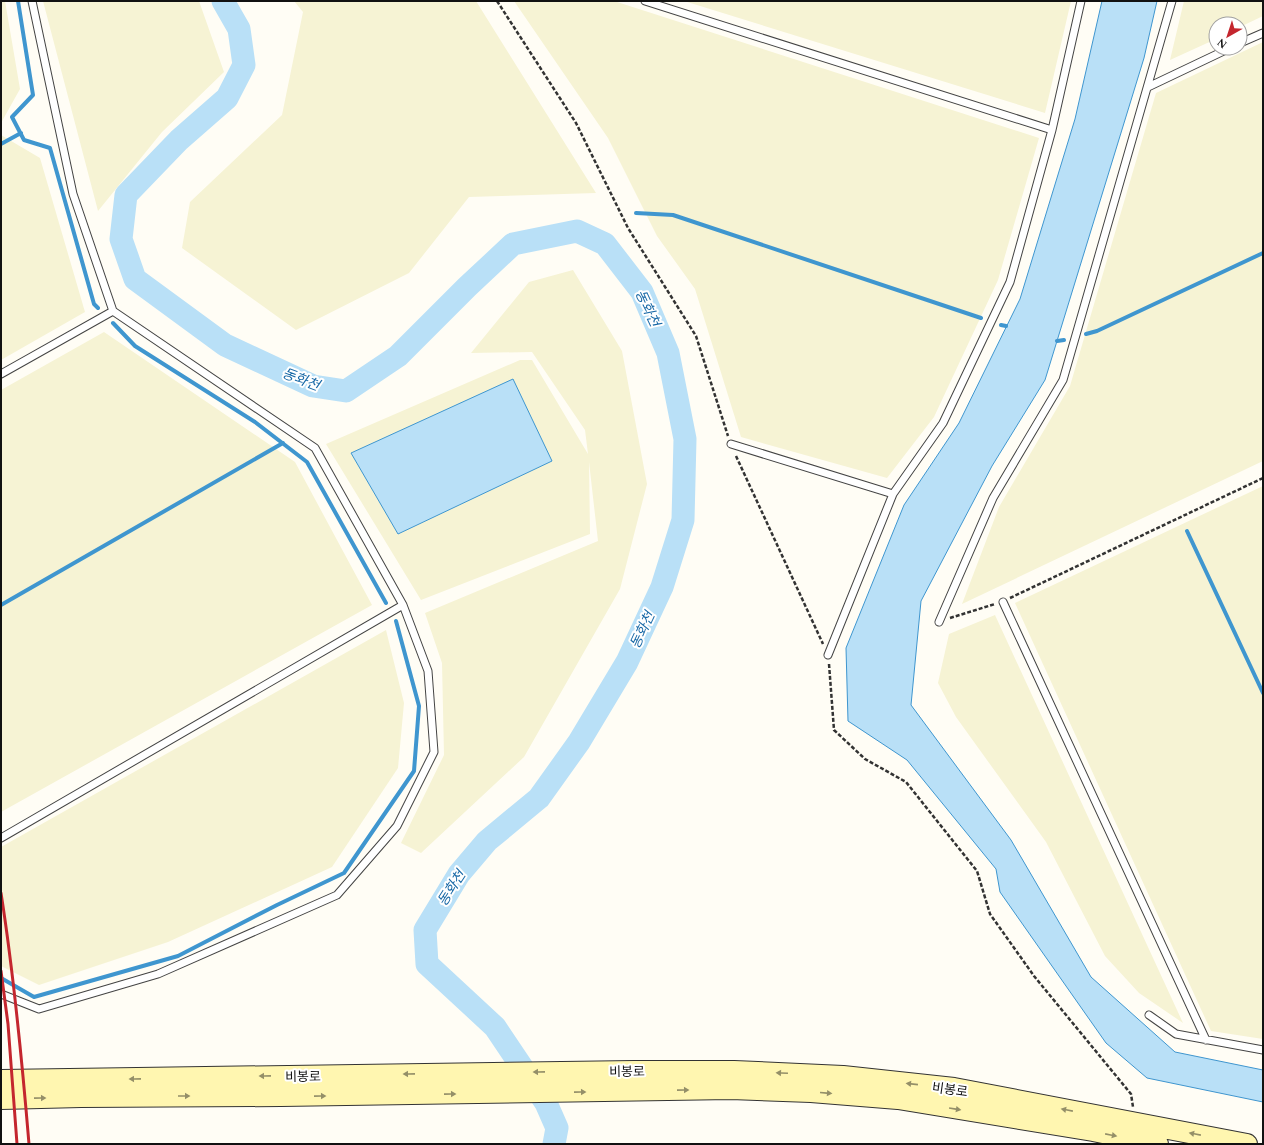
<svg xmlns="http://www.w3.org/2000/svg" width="1264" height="1145" font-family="Spectral,'Noto Sans KR',serif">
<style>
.farmland{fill:#f6f3d4}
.water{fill:#b9e0f7;stroke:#3f96cf}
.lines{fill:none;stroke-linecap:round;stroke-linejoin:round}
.stream{stroke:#3f96cf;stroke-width:4}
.river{stroke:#b9e0f7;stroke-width:23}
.lane-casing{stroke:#444;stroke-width:9}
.secondary-casing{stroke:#333;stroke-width:22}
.path{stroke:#333;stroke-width:2.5;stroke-dasharray:4 2;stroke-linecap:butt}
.lane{stroke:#fff;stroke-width:7}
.secondary{stroke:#fff6b0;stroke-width:20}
.rail{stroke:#c4262e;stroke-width:3}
.oneway{fill:#948f68}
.labels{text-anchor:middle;stroke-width:4;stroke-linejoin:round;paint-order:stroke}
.street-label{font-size:13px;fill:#111;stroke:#fff}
.water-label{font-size:14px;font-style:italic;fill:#1768a6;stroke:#fff}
</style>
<rect width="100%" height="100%" fill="#fffdf5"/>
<path class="farmland" d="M1 1H5L20 89 1 123Z
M43 1H199L224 72 162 132 98 211Z
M294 1H476L596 193 469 197 409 273 296 330 182 248 190 202 282 115 303 12Z
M514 1H614L1039 138 998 280 934 417 887 478 741 437 695 289 657 236 608 138Z
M684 1H1071L1045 113Z
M1184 1H1263V16L1240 27V24H1216V39L1170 60Z
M1263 42V461L962 604 999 507 1070 386 1156 93Z
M1 135 40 158 85 312 1 360Z
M573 270 622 351 647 484 620 589 524 757 421 853 401 843 444 755 442 663 425 613 598 541 589 462 590 534 421 600 326 444 520 360H532L588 454 585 430 532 352 471 353 529 282Z
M104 332 295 462 372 605 1 812V390Z
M1263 486V1039L1211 1031 1015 603Z
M995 615 1183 1023 1139 993 1105 956 1046 842 956 717 938 683 949 634Z
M386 630 404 703 398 768 332 867 168 942 39 985 1 966V847Z"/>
<path class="water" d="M1102 1H1157L1144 58 1045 380 992 466 921 601 911 705 1011 840 1091 977 1175 1052 1263 1070V1102L1147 1078 1106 1043 1000 892 996 869 907 760 848 721 846 648 904 505 959 423 1020 299 1075 119Z
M513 379 552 461 398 534 351 453Z"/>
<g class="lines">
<path class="stream" d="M18 1 33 95 12 117 24 140 50 148 94 304 98 308
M1 144 21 133
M636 213 673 215 981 318
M113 323 135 346 255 422 307 462 386 603
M1001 325 1006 326
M1086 334 1097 331 1263 253
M1057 341 1064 340
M1187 531 1263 693
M1 605 283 443
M1 978 34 997 178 956 277 905 344 873 414 771 419 706 396 621"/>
<path class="river" d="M223 1 239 29 244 65 227 98 179 140 126 195 121 239 135 279 225 345 313 386 346 391 398 356 467 287 513 244 577 231 605 244 642 292 668 353 685 439 683 520 662 587 627 662 579 742 539 798 487 841 459 874 425 930 427 964 495 1027 546 1103 557 1128 554 1144"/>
<g class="lane-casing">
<path id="lane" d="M645 1 1052 130
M1240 43 1263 33
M1148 87 1230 48
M1 374 113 311
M731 444 893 494
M1003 602 1206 1040
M939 622 993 498 1063 380 1172 1
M828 655 893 494 943 423 1010 282 1052 130 1081 1
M1 838 403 605
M1 994 39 1009 158 974 337 895 397 826 434 752 428 671 403 605 315 448 113 311 73 194 32 1
M1149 1015 1176 1034 1263 1050"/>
</g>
<g class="secondary-casing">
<path id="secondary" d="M1 1080 634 1071H734L843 1076 954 1088 1247 1144
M1 1099 81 1097 281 1096 731 1089 811 1092 898 1099 1093 1131 1158 1144"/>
</g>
<path class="path" d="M497 1 576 123 628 228 696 336 728 436
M736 456 823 644
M1010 598 1263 478
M950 618 995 604
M829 664 834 730 865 759 906 782 977 871 990 914 1034 976 1131 1094 1133 1107"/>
<use href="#lane" class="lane"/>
<use href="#secondary" class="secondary"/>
<path class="rail" d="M1 893C14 976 22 1060 29 1144
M1 971 8 1024 17 1144"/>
</g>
<defs><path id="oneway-solid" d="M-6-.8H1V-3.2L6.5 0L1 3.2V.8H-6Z"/></defs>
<g class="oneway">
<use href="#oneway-solid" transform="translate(539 1072) rotate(179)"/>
<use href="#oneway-solid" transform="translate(782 1073) rotate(-177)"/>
<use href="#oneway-solid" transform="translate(409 1074) rotate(179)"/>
<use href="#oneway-solid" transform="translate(265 1076) rotate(179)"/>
<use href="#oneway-solid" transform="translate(135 1079) rotate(179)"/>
<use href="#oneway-solid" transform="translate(912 1084) rotate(-174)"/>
<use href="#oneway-solid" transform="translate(683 1090) rotate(-1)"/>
<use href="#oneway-solid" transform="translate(580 1092) rotate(-1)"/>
<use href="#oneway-solid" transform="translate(826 1093) rotate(5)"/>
<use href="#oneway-solid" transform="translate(450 1094) rotate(-1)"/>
<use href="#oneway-solid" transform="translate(184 1096)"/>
<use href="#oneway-solid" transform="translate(320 1096) rotate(-1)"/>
<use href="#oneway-solid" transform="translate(40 1098) rotate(-1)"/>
<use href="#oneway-solid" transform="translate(955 1109) rotate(9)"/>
<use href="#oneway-solid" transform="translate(1067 1110) rotate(-169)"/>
<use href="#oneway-solid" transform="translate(1195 1134) rotate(-169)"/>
<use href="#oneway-solid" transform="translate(1111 1135) rotate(11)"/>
</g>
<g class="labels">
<g class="street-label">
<text transform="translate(627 1071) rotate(-1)" y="5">비봉로</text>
<text transform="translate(303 1076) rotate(-1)" y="5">비봉로</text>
<text transform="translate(950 1089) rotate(8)" y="5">비봉로</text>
</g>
<g class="water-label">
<text transform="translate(648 308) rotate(65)" y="5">동화천</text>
<text transform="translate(301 379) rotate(21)" y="5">동화천</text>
<text transform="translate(642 630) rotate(-65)" y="5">동화천</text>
<text transform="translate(451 888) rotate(-57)" y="5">동화천</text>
</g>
</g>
<rect width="1264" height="1145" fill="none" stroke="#111111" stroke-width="4"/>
<g transform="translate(1228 36) rotate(219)"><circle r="19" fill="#ffffff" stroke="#a0a0a0"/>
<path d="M0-3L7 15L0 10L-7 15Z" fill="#c4262e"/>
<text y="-6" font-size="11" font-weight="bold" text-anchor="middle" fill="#111111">N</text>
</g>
</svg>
